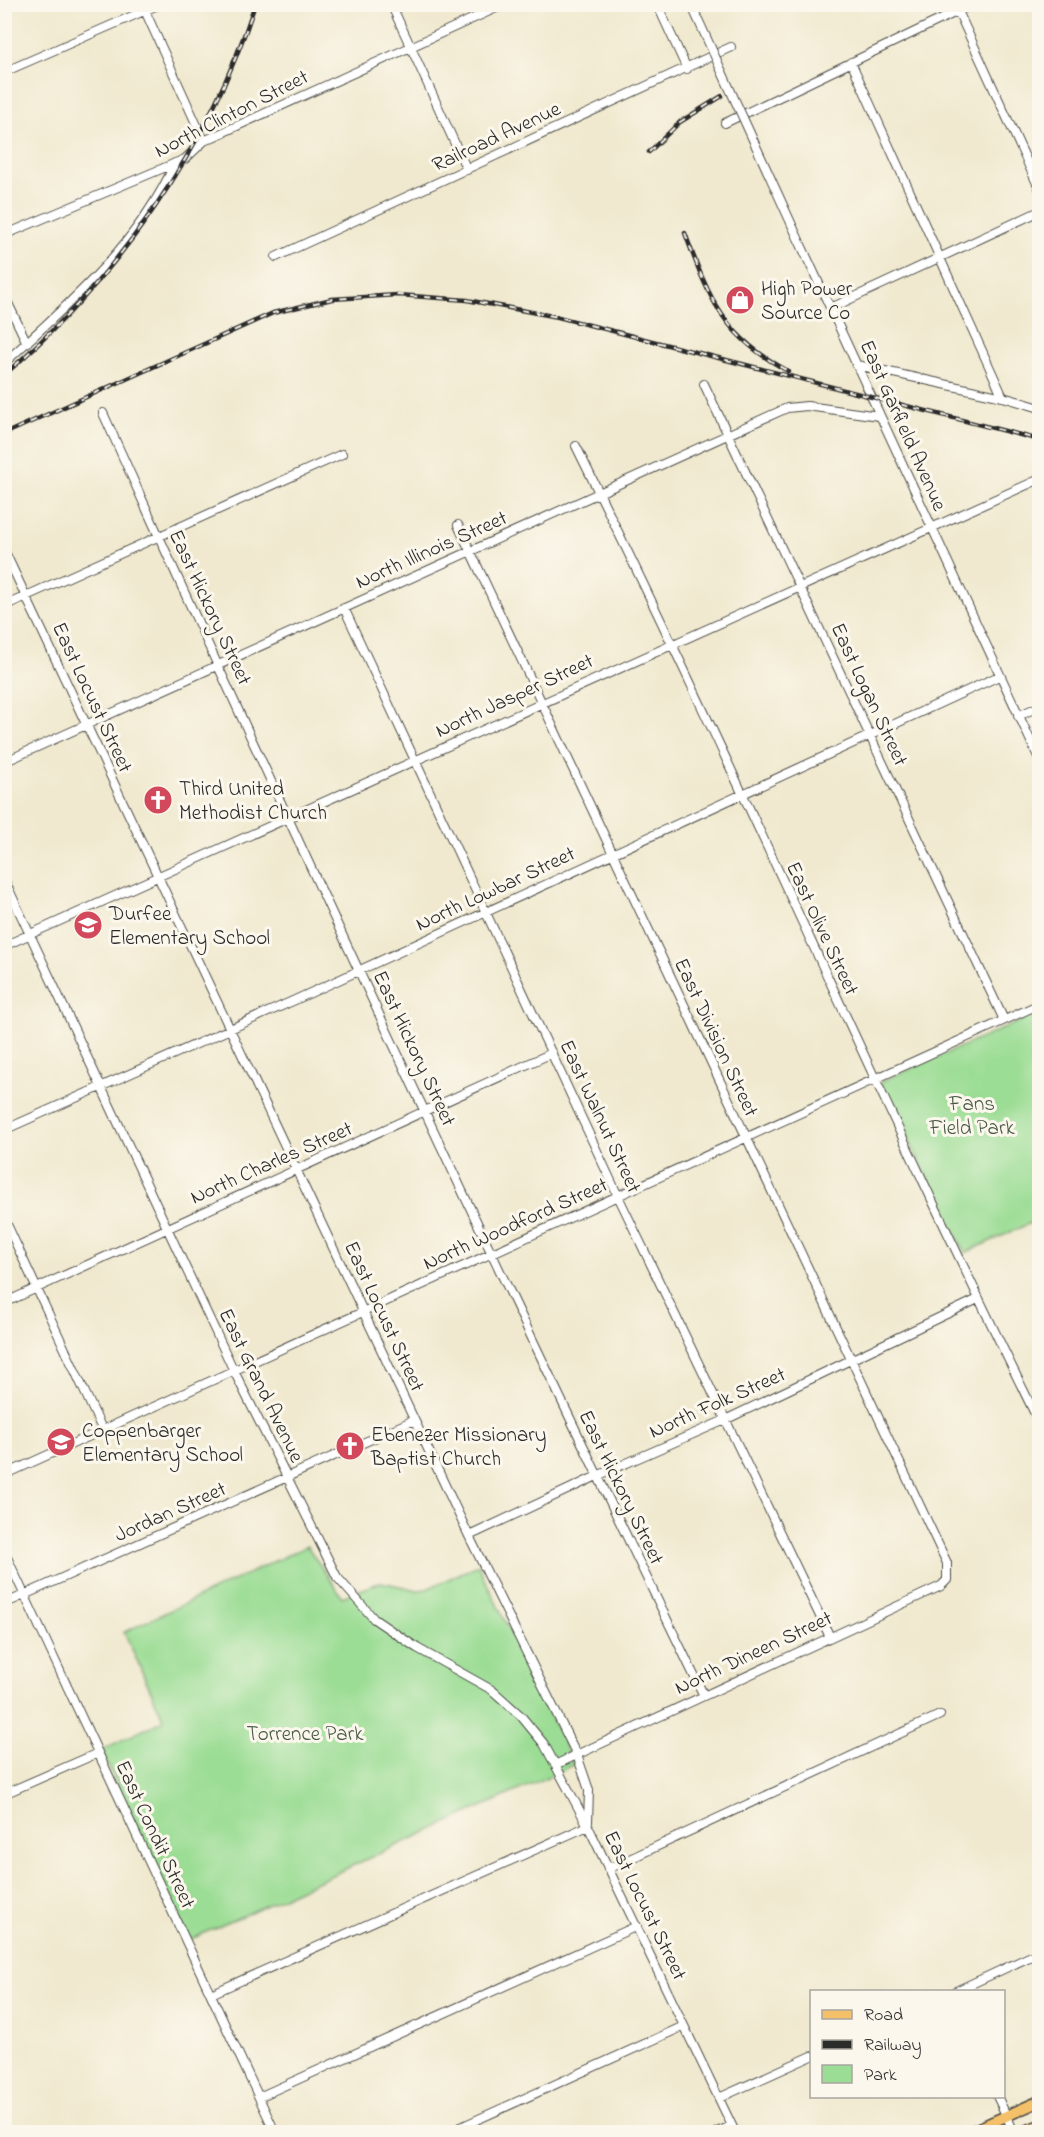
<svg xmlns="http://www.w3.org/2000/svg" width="1044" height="2137" font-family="'Indie Flower',sans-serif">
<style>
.green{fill:#9bdd94;stroke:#638460;stroke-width:1.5}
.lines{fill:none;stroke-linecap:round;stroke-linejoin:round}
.minor-casing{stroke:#494844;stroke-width:10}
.major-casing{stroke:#494844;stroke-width:13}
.minor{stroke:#fff;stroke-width:8}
.major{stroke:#f4c16a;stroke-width:10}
.rail-casing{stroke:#2b2b2b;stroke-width:4.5}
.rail{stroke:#fbf7ec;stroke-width:2;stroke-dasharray:7;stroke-linecap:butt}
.minor-bridge-casing{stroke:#494844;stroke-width:10;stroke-linecap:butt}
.minor-bridge{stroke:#fff;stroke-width:8}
.labels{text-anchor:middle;stroke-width:6;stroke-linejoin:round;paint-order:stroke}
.street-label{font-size:21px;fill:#2b2b2b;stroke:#fbf7ec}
.poi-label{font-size:21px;fill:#2b2b2b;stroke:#fbf7ec;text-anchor:start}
.park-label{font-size:21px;fill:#475845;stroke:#fbf7ec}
</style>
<rect width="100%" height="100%" fill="#fbf7ec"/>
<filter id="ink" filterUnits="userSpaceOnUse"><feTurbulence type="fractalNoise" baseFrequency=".0167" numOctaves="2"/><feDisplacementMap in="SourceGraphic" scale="12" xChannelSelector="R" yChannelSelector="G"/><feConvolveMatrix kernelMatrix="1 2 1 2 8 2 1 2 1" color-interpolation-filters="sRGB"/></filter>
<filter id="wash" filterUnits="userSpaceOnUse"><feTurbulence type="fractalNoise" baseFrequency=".008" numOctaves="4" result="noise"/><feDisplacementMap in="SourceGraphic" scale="24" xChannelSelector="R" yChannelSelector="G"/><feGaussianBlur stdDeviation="1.35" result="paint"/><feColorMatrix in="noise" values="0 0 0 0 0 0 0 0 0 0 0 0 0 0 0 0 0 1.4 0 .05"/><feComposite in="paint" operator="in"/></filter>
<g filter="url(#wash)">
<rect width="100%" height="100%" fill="#f0e9cf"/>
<path class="green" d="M1039 1013V1219L965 1253 880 1082Z
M307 1546 342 1597 381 1582 418 1590 427 1589 478 1565 574 1765 189 1940 101 1750 164 1720 124 1632Z"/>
</g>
<g filter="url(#ink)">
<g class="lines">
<g class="minor-casing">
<path id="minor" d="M142 4 204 141
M391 4 467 170
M657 4 687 69
M958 11 1040 190
M851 62 1003 397
M4 72 160 4
M725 123 973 4
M4 235 185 159 204 141 505 4
M797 236 1040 761
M276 257 731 47
M4 295 27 343
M831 308 1040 211
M4 363C68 305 140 243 175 163
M857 365 1003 397 1040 408
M704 384 1004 1020
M103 413C297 843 497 1270 703 1694
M576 446C736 769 880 1100 1040 1424
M458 525 947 1563V1580L941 1586 557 1764
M4 550 469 1536 577 1755 589 1790 588 1822
M4 606 342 454
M344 608 618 1196 830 1637
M1018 716 1040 706
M4 762 787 408 807 406 879 416
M4 879 233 1369 337 1577 374 1619 417 1648 492 1690 521 1716 544 1744 588 1826 735 2132
M4 946 1040 479
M4 1130 295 1000 999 676
M4 1218 102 1429
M4 1303 552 1053
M4 1475 1040 1004
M469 1536 597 1476 725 1420 978 1299
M4 1551 275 2132
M4 1604 414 1420
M4 1794 98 1753
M608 1869 940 1715
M954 1992 1040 1952
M211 1994 588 1826
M997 2096 1014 2132
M259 2097 637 1926
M719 2098 812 2056
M450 2132 684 2026
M717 2132 732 2126"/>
</g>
<g class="major-casing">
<path id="major" d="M970 2132 1040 2101
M1022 2132 1040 2125"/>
</g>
<use href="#minor" class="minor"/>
<use href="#major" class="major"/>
<g class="rail-casing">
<path id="rail" d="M649 152 680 122 722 96
M685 233C709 299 724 337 788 371
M4 375C118 277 209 148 255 4
M4 434 273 313 332 299 398 295 467 300 558 317 1040 440"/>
</g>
<use href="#rail" class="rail"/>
<g class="minor-bridge-casing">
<path id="minor-bridge" d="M691 4 797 236"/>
</g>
<use href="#minor-bridge" class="minor-bridge"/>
</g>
</g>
<defs>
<g id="shop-disc" transform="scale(1.5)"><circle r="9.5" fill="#d1495b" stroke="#fbf7ec"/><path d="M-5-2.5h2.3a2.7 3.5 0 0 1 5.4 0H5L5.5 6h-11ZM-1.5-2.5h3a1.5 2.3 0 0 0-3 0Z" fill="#fff"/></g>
<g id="church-disc" transform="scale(1.5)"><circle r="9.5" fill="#d1495b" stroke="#fbf7ec"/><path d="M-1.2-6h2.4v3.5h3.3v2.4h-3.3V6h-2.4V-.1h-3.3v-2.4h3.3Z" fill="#fff"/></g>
<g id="school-disc" transform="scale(1.5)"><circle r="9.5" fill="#d1495b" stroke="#fbf7ec"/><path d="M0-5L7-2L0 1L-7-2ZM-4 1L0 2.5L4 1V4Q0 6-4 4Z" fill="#fff"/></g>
</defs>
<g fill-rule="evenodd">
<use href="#shop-disc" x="740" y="300"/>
<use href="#church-disc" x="158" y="800"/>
<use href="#school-disc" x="88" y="925"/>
<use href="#school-disc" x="61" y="1442"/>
<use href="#church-disc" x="350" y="1446"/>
</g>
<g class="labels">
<g class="street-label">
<text transform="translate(231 113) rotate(-27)" y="7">North Clinton Street</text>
<text transform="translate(496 136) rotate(-25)" y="7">Railroad Avenue</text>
<text transform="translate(904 425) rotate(66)" y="7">East Garfield Avenue</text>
<text transform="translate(431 549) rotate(-24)" y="7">North Illinois Street</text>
<text transform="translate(211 607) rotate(65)" y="7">East Hickory Street</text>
<text transform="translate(870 694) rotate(65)" y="7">East Logan Street</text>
<text transform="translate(514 695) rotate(-25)" y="7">North Jasper Street</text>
<text transform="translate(93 697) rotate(65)" y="7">East Locust Street</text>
<text transform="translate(495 888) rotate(-25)" y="7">North Lowbar Street</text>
<text transform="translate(823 928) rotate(65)" y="7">East Olive Street</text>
<text transform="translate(717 1037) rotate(65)" y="7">East Division Street</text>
<text transform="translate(415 1048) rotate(65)" y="7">East Hickory Street</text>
<text transform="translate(601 1116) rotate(65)" y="7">East Walnut Street</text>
<text transform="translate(271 1162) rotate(-24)" y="7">North Charles Street</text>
<text transform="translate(515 1223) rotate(-24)" y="7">North Woodford Street</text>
<text transform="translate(385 1316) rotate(65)" y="7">East Locust Street</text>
<text transform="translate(262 1385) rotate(64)" y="7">East Grand Avenue</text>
<text transform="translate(717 1402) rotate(-24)" y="7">North Folk Street</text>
<text transform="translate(622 1487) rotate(64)" y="7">East Hickory Street</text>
<text transform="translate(170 1511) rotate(-24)" y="7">Jordan Street</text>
<text transform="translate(753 1652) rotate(-25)" y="7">North Dineen Street</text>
<text transform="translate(156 1834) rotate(65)" y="7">East Condit Street</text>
<text transform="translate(646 1905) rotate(64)" y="7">East Locust Street</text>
</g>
<g class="poi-label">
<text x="761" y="295">High Power<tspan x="761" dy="24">Source Co</tspan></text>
<text x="179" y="795">Third United<tspan x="179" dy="24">Methodist Church</tspan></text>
<text x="109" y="920">Durfee<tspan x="109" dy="24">Elementary School</tspan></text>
<text x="82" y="1437">Coppenbarger<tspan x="82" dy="24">Elementary School</tspan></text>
<text x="371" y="1441">Ebenezer Missionary<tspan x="371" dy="24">Baptist Church</tspan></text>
</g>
<g class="park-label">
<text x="972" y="1110">Fans<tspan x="972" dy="24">Field Park</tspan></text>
<text x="305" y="1740">Torrence Park</text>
</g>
</g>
<rect width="1044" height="2137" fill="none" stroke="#fbf7ec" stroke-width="24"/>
<rect x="810" y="1990" width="195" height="108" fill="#fbf7ec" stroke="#a8a59f" stroke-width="1.5"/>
<rect x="822" y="2010" width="30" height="9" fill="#f4c16a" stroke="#a8a59f" stroke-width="1.5"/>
<text x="864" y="2020" font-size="18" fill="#2b2b2b">Road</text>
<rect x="822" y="2040" width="30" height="9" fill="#2b2b2b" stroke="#a8a59f" stroke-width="1.5"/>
<text x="864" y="2050" font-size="18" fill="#2b2b2b">Railway</text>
<rect x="822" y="2065" width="30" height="18" fill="#9bdd94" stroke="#a8a59f" stroke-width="1.5"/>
<text x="864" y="2080" font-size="18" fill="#2b2b2b">Park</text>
</svg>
